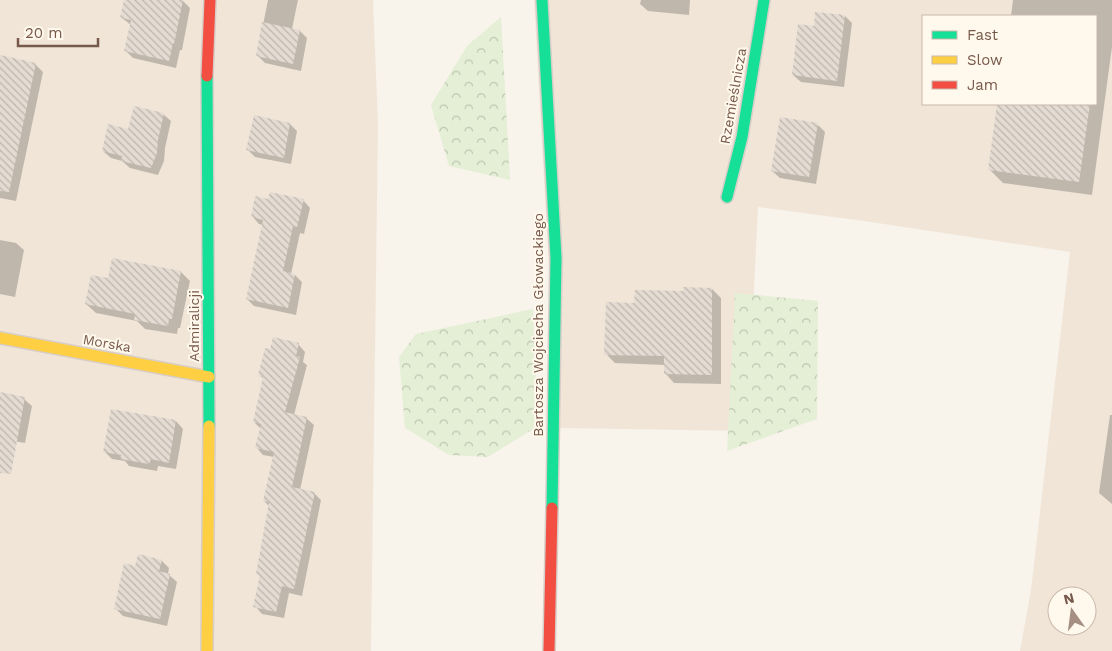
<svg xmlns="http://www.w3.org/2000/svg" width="1112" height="651" font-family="'Work Sans',sans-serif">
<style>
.residential{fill:#f1e5d8;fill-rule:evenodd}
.forest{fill:url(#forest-crowns)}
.shadow{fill:#0003}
.building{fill:url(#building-back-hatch)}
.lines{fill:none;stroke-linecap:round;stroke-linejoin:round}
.fast-casing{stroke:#d7cec8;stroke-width:14}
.slow-casing{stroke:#d7cec8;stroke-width:14}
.jam-casing{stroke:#d7cec8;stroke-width:14}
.fast{stroke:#16e098;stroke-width:11}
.slow{stroke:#ffcf43;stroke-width:11}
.jam{stroke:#f24e42;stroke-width:11}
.labels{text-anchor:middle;stroke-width:4;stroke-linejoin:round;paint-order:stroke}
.street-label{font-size:14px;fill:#77594a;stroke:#fff8ed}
</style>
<defs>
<pattern id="forest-crowns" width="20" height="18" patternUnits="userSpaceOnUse" patternTransform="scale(1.25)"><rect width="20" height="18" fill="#e4efd6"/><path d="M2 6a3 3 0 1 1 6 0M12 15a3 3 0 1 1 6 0" fill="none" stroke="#bec5b0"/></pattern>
<pattern id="building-back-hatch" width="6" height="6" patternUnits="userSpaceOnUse" patternTransform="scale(1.25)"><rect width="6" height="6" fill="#e4dbd3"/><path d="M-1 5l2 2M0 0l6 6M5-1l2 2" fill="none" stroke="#beb5ad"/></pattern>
</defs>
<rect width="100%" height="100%" fill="#f8f3eb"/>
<path class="residential" d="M0 0H373L378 124 371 651H0Z
M534 0H1112V651H1020L1031 590 1070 252 864 221 758 207 747 431 558 428ZM923 16H1096V104H923ZM1057 596H1087V626H1057Z"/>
<path class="forest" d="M501 17 510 180 449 166 431 105 467 46Z
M735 293 818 301 817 419 727 451Z
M533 309 538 426 488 457 449 455 405 428 399 357 416 334Z"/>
<path class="shadow" d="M125 0H182L190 8 182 50H180L176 68 133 58 126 51 131 25 122 18Z
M268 0H298L292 29 300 31 307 38 301 71 265 63 257 55Z
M641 0H690L689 15 648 11 640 4Z
M1013 0H1112V47L1092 195 1003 183 989 169 999 104H1096V16H1011Z
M845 16 852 23 844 87 801 82 793 75 815 27Z
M0 56 36 65 43 72 16 201 0 198Z
M163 114 171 121 165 148 164 161 158 175 130 168 122 161 111 158 103 151 129 130Z
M290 124 297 131 291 164 255 157 247 149Z
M817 124 825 132 816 184 780 178 772 171Z
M269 200H303L310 208 304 234 300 233 291 274 295 275 302 282 296 315 254 306 247 299 263 225 259 224 252 216Z
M0 240 16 243 24 250 15 297 0 294Z
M181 272 190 281 180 328H178L177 334 145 329 137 321 96 313 86 304 109 280Z
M712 289 721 298V384L674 383 665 373V365L615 363 606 354 635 304 684 292Z
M298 344 305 352 303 362 307 365 294 415 306 418 314 425 300 490 314 493 321 500 302 596 289 593 284 618 262 614 255 606 260 576 257 573 269 506 264 501 274 457 263 455 256 447 261 429 254 422 264 379 259 375 271 351Z
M0 393 24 399 32 406 25 443 0 439Z
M1110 415H1112V504L1099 493Z
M176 421 183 429 176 469 158 466 157 471 129 466 125 461 112 459 105 452Z
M162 561 169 568 168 574 177 582 167 626 123 616 116 609 136 567Z"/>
<path class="building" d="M124 0H183L174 44 173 43 169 61 124 51 131 20 120 18Z
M815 12 845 15 837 81 792 75 798 24 814 26Z
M262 22 300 30 293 64 256 56Z
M0 55 36 63 9 192 0 191Z
M997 104H1090L1079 182 988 170Z
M134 106 164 113 158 140 157 153 151 168 121 161 122 156 102 151 108 124 128 129Z
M254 115 290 123 284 158 246 150Z
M780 117 818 123 809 177 771 171Z
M270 192 304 199 297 227 293 226 283 271 295 274 288 308 246 299 263 220 251 217 255 196 268 199Z
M112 258 181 271 172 319H169L168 326 134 320 135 314 85 304 91 275 108 278Z
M683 287 712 288V375L664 374V356L604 355 606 302 634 303 635 290 683 291Z
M273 337 299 343 296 356 300 357 285 412 307 417 292 487 315 492 294 589 282 586 276 612 253 607 260 575 256 574 269 502 263 501 274 452 255 448 261 424 253 422 263 377 258 375 265 348 270 349Z
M0 392 25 397 11 474 0 473Z
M111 409 176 420 169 463 151 459 149 464 120 459 121 455 103 452Z
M138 554 162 560 159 571 170 574 160 619 114 609 124 563 135 566Z"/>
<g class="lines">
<g class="fast-casing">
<path id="fast" d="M542 0 556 258 552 508
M207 76 209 426
M727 197 742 137 764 0"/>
</g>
<g class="slow-casing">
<path id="slow" d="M0 338 209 377
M207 651 209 426"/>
</g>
<g class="jam-casing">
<path id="jam" d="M207 76 210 0
M549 651 552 508"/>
</g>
<use href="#fast" class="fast"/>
<use href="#slow" class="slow"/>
<use href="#jam" class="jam"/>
</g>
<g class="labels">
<g class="street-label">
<text transform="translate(733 96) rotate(-80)" y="5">Rzemieślnicza</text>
<text transform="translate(538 325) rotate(-90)" y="5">Bartosza Wojciecha Głowackiego</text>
<text transform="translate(194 326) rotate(-90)" y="5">Admiralicji</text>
<text transform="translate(107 343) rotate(10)" y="5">Morska</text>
</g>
</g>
<rect x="922" y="15" width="175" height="90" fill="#fff8ed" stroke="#c9b8ac"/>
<rect x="932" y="31" width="25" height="8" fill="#16e098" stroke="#c9b8ac"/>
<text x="967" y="40" font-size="15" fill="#77594a">Fast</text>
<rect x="932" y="56" width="25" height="8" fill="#ffcf43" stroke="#c9b8ac"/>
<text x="967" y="65" font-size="15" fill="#77594a">Slow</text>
<rect x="932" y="81" width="25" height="8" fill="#f24e42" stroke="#c9b8ac"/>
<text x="967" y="90" font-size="15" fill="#77594a">Jam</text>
<g transform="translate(1072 611) rotate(346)"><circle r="24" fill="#fff8ed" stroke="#c9b8ac"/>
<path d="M0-4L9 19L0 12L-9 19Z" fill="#a48f82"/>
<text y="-8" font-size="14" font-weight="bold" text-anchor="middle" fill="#77594a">N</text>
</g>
<path d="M18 38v8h80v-8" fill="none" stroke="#77594a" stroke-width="2.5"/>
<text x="25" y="38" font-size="15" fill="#77594a" stroke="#fff8ed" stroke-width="4" paint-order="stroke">20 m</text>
</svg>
